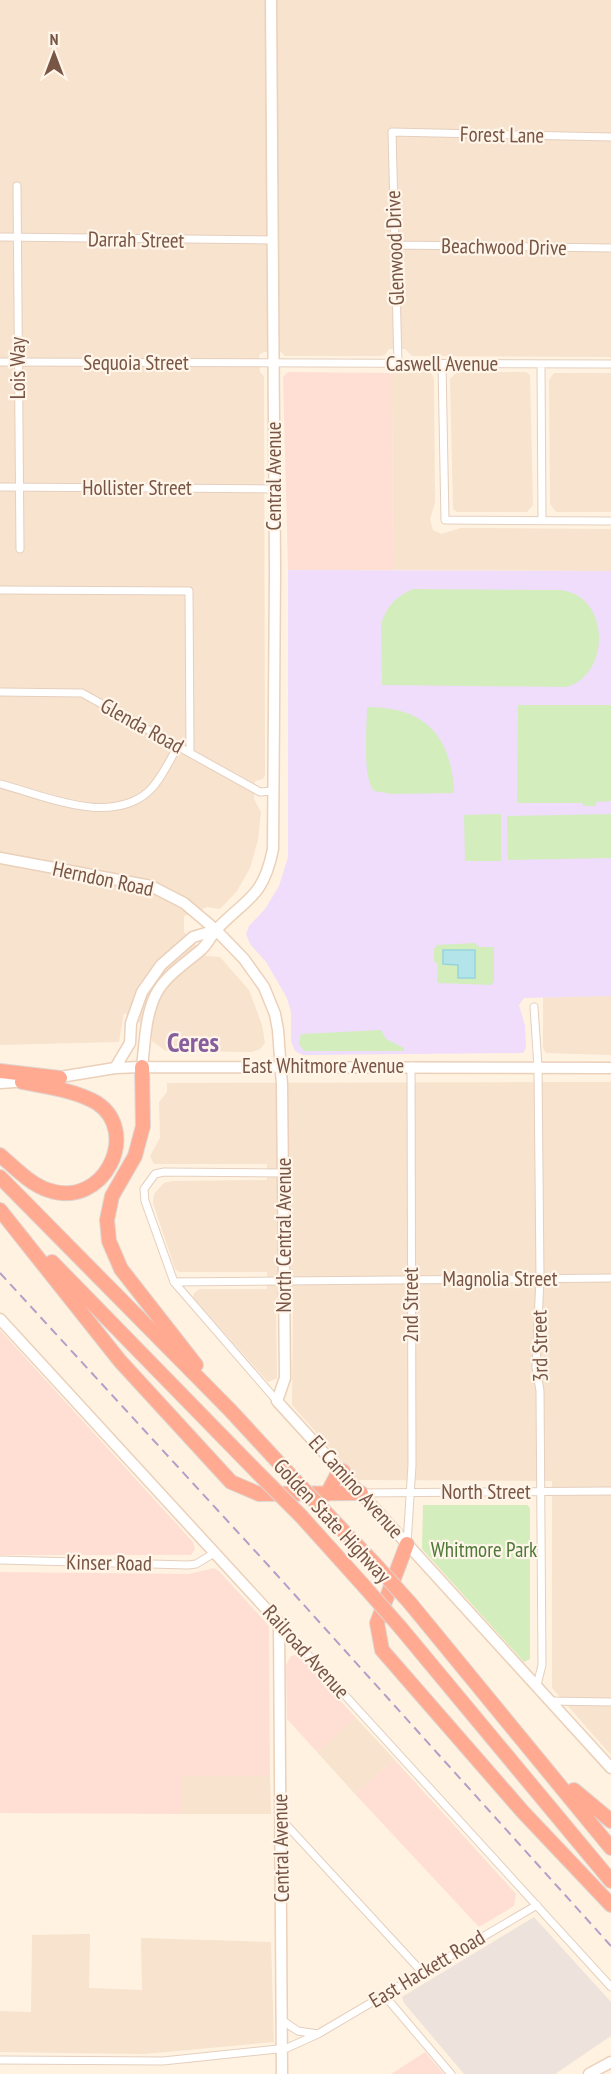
<svg xmlns="http://www.w3.org/2000/svg" width="611" height="2074" font-family="'PT Sans Narrow',sans-serif">
<style>
.residential{fill:#f7e3ce}
.commercial{fill:#ffdfd4}
.industrial{fill:#ede3dc}
.education{fill:#efddfb}
.green{fill:#d3edbd}
.water{fill:#b3e4ea;stroke:#98d4dd;stroke-width:1.5}
.lines{fill:none;stroke-linecap:round;stroke-linejoin:round}
.street-casing{stroke:#e5cfbe;stroke-width:9}
.secondary-casing{stroke:#ebd0ba;stroke-width:13}
.highway-casing{stroke:#dfd6d2;stroke-width:16}
.street{stroke:#fff;stroke-width:7}
.secondary{stroke:#fff;stroke-width:10}
.highway{stroke:#ffaa91;stroke-width:14}
.rail{stroke:#b39ec9;stroke-width:2;stroke-dasharray:9 6;stroke-linecap:butt}
.highway-bridge-casing{stroke:#dfd6d2;stroke-width:16;stroke-linecap:butt}
.highway-bridge{stroke:#ffaa91;stroke-width:14}
.labels{text-anchor:middle;stroke-width:4.5;stroke-linejoin:round;paint-order:stroke}
.street-label{font-size:21px;fill:#785545;stroke:#fff5e9}
.park-label{font-size:21px;fill:#4e7939;stroke:#fff5e9}
.district-label{font-size:27px;font-weight:bold;fill:#865f9c;stroke:#fff5e9}
</style>
<rect width="100%" height="100%" fill="#fff2e0"/>
<path class="residential" d="M0 0H611V357L412 356 405 349H389L385 355 380 356H285L281 352H264L259 355 260 372 264 376 265 775 263 779 255 781 254 799 261 812 258 840 250 868 237 891 220 909 207 907 184 916V932L206 956 220 957 249 990 262 1025 265 1043 260 1049 252 1052 166 1051 152 1041V1030L124 1013 119 1042 0 1045Z
M430 372 434 378 435 503 430 519 433 530 441 534 461 528 611 529V571L393 570 392 373Z
M457 372H526L530 375 533 505 527 512H457L453 509 450 379Z
M554 373H611V512H556L550 504 549 380Z
M543 996H611V1055L546 1053 543 1048Z
M611 1082V1755L552 1688V1481L358 1480 292 1405 293 1298H276L277 1378 268 1382 193 1297 194 1293 200 1289H267V1272H179L175 1269 153 1203 154 1194 164 1183 173 1181 267 1180V1164H154L150 1156 160 1138 159 1102 167 1092V1083Z
M356 1718 394 1759 355 1794 317 1752Z
M181 1776H270L271 1814H181Z
M90 1934 89 1988 142 1990 141 1938 271 1942 274 2042 145 2054 0 2052V2011L31 2012 32 1935Z"/>
<path class="commercial" d="M288 372 392 373 393 570H288L283 377Z
M0 1330 193 1542 195 1549 191 1555H0Z
M214 1568 220 1572 269 1626 270 1776H181V1814L0 1813V1572L189 1574Z
M296 1655 300 1656 356 1718 317 1752 287 1719 286 1665 291 1656Z
M394 1759 516 1894 514 1906 479 1927 355 1794Z
M425 2052 444 2074H391Z"/>
<path class="industrial" d="M534 1917 611 2002V2036L555 2074H464L404 2003 402 1997Z"/>
<path class="education" d="M288 570 611 571V996L524 998 519 1005 525 1025 526 1048 523 1053 303 1055 295 1051 291 1041V1012L287 998 266 962 250 944 246 934 249 926 265 909 279 886 288 857Z"/>
<path class="green" d="M413 589 560 590C611 595 611 675 566 687L382 685 381 624C387 606 396 596 413 589Z
M518 705H611V801L596 802V806H583V803H517Z
M367 707C425 707 452 736 454 793L393 794 374 791C362 778 367 727 367 707Z
M501 814V861H465L464 815Z
M611 814V858L508 860 507 816Z
M475 943 479 947H494V981L491 985 437 983 438 965 434 961V949L437 945Z
M381 1030 386 1039 404 1048V1051H304L299 1044 301 1034Z
M423 1505H527L530 1508V1659L524 1662 422 1549Z"/>
<path class="water" d="M443 950H475V978H458V965L443 964Z"/>
<g class="lines">
<g class="street-casing">
<path id="street" d="M17 186 20 549
M0 237 273 240
M397 245 611 248
M0 362 611 364
M398 364 392 132 611 137
M442 364 445 520 611 521
M541 364 542 520
M0 487 275 489
M0 590 189 591 190 752
M0 692 82 693 260 792 274 791
M0 784C43 795 108 826 148 792 161 780 169 761 178 746
M534 1007 538 1067 540 1278 536 1367 540 1391 542 1665 537 1685
M174 1282 611 1278
M277 1401 174 1282 145 1201 144 1189 155 1174 164 1172 284 1173
M361 1493 611 1491
M407 1544 412 1465 411 1066
M0 1560 188 1565 196 1564 216 1552
M279 1623 611 1987
M550 1701 611 1702
M281 1819 422 1972
M384 1995 451 2074
M283 2021 298 2031 318 2034
M0 2060 163 2061 287 2048 318 2034 537 1905"/>
</g>
<g class="secondary-casing">
<path id="secondary" d="M0 858 151 886 184 903 216 930 244 959 264 987 275 1014 278 1030 282 1085 285 1378 277 1401 611 1768
M142 1067C145 1043 145 1016 156 994 166 975 186 963 202 949 208 943 211 936 216 930 246 898 263 899 273 849L275 570 271 0
M115 1068 130 1043 131 1023 142 992 161 965 193 937 216 930
M54 1078 115 1068 142 1067 611 1068
M0 1083 30 1081
M0 1319 279 1623 282 2074
M589 2074 611 2062"/>
</g>
<g class="highway-casing">
<path id="highway" d="M142 1067 143 1126 135 1156 112 1196 107 1220 109 1241 121 1269 196 1365
M0 1071 60 1078
M0 1155C14 1167 30 1184 48 1190 104 1210 141 1132 97 1103 75 1090 46 1087 22 1082
M0 1177 230 1410 290 1475
M0 1210 120 1361 231 1482 259 1494 361 1493
M52 1262 259 1474
M327 1494 337 1475 343 1471
M301 1516 364 1586
M330 1517 374 1563
M407 1544 377 1623 382 1650 523 1812 611 1905
M410 1603 611 1848
M400 1627 611 1881
M574 1790 611 1821"/>
</g>
<use href="#street" class="street"/>
<use href="#secondary" class="secondary"/>
<use href="#highway" class="highway"/>
<path class="rail" d="M0 1273 267 1564 611 1946"/>
<g class="highway-bridge-casing">
<path id="highway-bridge" d="M259 1474 301 1516
M290 1475 330 1517
M374 1563 410 1603
M364 1586 400 1627"/>
</g>
<use href="#highway-bridge" class="highway-bridge"/>
</g>
<g class="labels">
<g class="street-label">
<text transform="translate(502 135) rotate(1)" y="7">Forest Lane</text>
<text transform="translate(136 240) rotate(1)" y="7">Darrah Street</text>
<text transform="translate(504 247) rotate(1)" y="7">Beachwood Drive</text>
<text transform="translate(395 248) rotate(-92)" y="7">Glenwood Drive</text>
<text x="136" y="370">Sequoia Street</text>
<text x="442" y="371">Caswell Avenue</text>
<text transform="translate(18 368) rotate(-90)" y="7">Lois Way</text>
<text transform="translate(274 476) rotate(-90)" y="7">Central Avenue</text>
<text x="137" y="495">Hollister Street</text>
<text transform="translate(142 726) rotate(29)" y="7">Glenda Road</text>
<text transform="translate(103 879) rotate(12)" y="7">Herndon Road</text>
<text x="323" y="1073">East Whitmore Avenue</text>
<text transform="translate(284 1235) rotate(-90)" y="7">North Central Avenue</text>
<text x="500" y="1286">Magnolia Street</text>
<text transform="translate(411 1305) rotate(-90)" y="7">2nd Street</text>
<text transform="translate(540 1346) rotate(-91)" y="7">3rd Street</text>
<text transform="translate(356 1487) rotate(48)" y="7">El Camino Avenue</text>
<text x="486" y="1499">North Street</text>
<text transform="translate(332 1521) rotate(47)" y="7">Golden State Highway</text>
<text transform="translate(109 1563) rotate(1)" y="7">Kinser Road</text>
<text transform="translate(306 1652) rotate(48)" y="7">Railroad Avenue</text>
<text transform="translate(281 1848) rotate(-91)" y="7">Central Avenue</text>
<text transform="translate(427 1969) rotate(-31)" y="7">East Hackett Road</text>
</g>
<g class="park-label">
<text x="484" y="1557">Whitmore Park</text>
</g>
<g class="district-label">
<text x="193" y="1052">Ceres</text>
</g>
</g>
<g transform="translate(54 54)" stroke="#fff5e9" stroke-width="4.5" paint-order="stroke">
<path d="M0-4.5L10 22L0 15L-10 22Z" fill="#785545"/>
<text y="-9" font-size="16" font-weight="bold" text-anchor="middle" fill="#785545">N</text>
</g>
</svg>
